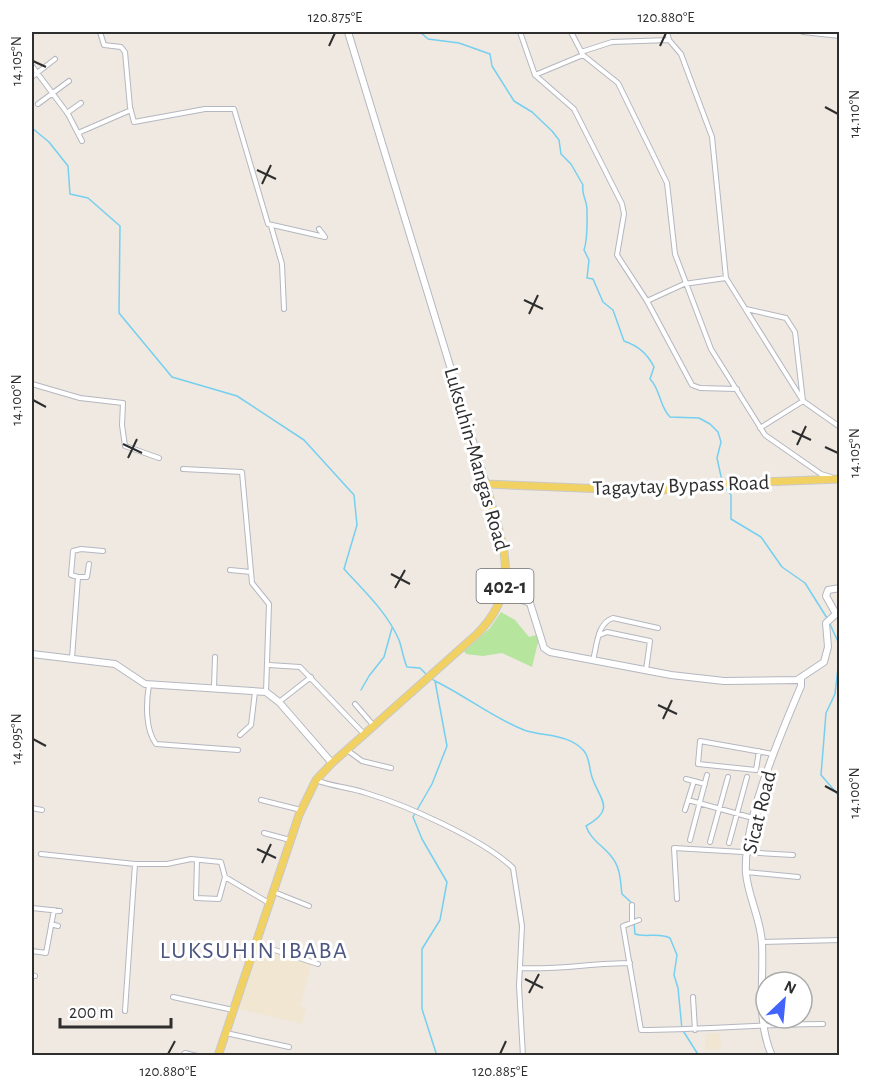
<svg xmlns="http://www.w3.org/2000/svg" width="871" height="1087" font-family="'Alegreya Sans',sans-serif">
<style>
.education{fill:#f0e6d1}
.green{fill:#b6e59e}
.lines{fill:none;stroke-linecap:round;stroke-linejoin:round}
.stream{stroke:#75cff0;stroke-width:1.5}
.street-casing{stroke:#b4b7c1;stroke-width:6}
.secondary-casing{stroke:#b4b7c1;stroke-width:8}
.primary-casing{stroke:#c9c9c9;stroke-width:9}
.street{stroke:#fff;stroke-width:4}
.secondary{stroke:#fff;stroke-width:6}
.primary{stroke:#f2d163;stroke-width:7}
.ticks{fill:none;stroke:#2e2e2e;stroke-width:2}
.labels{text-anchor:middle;stroke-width:6;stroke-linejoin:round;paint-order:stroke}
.shield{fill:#fff;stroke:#6d6d6d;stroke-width:1.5}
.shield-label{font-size:20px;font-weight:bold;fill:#2e2e2e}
.street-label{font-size:21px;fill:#2e2e2e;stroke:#fff}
.quarter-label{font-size:24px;letter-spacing:1.5px;fill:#4d5680;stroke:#fff}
.neatline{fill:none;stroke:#2e2e2e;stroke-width:2}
.ticks-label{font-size:15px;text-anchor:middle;fill:#2e2e2e}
</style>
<rect width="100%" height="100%" fill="#efe9e1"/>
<path class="education" d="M263 948 311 964 300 1006 306 1008 302 1024 239 1009 256 956 260 957Z
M720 1033 721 1049 706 1050 705 1034Z"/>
<path class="green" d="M501 612 515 620 529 637 540 634 532 667 502 653 483 656 466 654 464 651 490 628Z"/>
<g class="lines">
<path class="stream" d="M420 32 428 39 459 43 490 54 492 66 514 101 532 112 552 131 559 140 561 154 571 164 583 185C581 194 587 200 587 210 587 222 588 239 584 250L589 260 587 278 593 279 603 302 613 310 624 341C638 346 647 353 654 367L650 379C661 390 659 406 670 417L699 418 710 424 718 432 721 442 717 458 722 481
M32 128 49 142 68 166 70 194 88 198 120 226 119 313 172 377 237 396 304 440 354 495 357 525 344 569C364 591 387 612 399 640 402 648 403 658 407 667L420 668 426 674
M724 486 731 495V519L761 537 782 567 805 583 827 618
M829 622 840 646
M840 650 835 694 826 713 821 775 840 797
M432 679 435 681 447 746 432 784 413 817 422 839 447 882 440 920 422 949V1009L437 1056
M435 681C466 696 493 718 524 730 544 737 568 733 584 751 590 758 589 769 592 777 599 799 617 809 586 826 590 839 603 846 611 856 621 868 620 880 622 894L634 905V920
M361 690 369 676 384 657 392 628
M634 923 635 934C647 938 658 932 670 938L677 955 674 975 678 988 682 1029 699 1056"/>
<g class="street-casing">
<path id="street" d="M100 32 104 45 121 47 125 52 130 107 134 122 205 109H234L268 224 325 237 319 229
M520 32 535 75 574 109 622 204 624 214 617 255 647 301 692 385 700 388 737 389
M571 32 583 55 618 83 667 183 675 254 711 349 765 435 821 474 831 477
M667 32 669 40 681 54 712 137 726 278 803 401 840 427
M803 32 840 36
M581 52 612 42 669 40
M32 66 68 114 82 141
M535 75 583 55
M32 77 55 59
M38 104 69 81
M67 113 81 103
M78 133 131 110
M271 226 282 264 284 309
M647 301 684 284 726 278
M746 309 786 318 795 332 803 401 760 428
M32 384 80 398 123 403 122 425 125 446 159 458
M183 469 242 472 252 583 269 604 266 692
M230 570 251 572
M78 577H87L89 564
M600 635 607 632 650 641 646 670
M72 658 78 577 71 575 73 551 81 549 103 551
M593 660C597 646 597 623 613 618L658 628
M269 665 300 667 364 734
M149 685C146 703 145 729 156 744L238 750
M214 687 215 657
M279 702 311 677
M355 704 374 726
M240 735 251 725 255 692
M347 750 362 761 391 768
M759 751 756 770 698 764 700 741 773 754
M686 779 705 784
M316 780C333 787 349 787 366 793 406 805 483 839 513 868L522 926 519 986 523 1056
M261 800 301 810
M688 800 753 818
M32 808 42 810
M685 810 694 781
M264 833 290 840
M690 840 707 775
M710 842 728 777
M729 843 747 777
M41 854 135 864H167L191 859 221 862 225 877 269 903
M197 860 196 898 219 899 225 877
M746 872 798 877
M274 892 309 906
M677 899 674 848 793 855
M632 905V922
M32 908 60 911
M639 920 623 926 641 1030C702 1030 762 1024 823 1024
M51 924 58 926
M762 942 840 940
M256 944 318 964
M32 951 46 953 54 910
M520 968C558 970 593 963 630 963
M32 975 35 976
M173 997 233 1010
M693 997 695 1030
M125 1011 135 864
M226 1033 289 1047
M182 1056 185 1053 197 1056"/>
</g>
<g class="secondary-casing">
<path id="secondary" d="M348 32 486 484
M504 593 530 603 544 648 550 652 671 675 724 681 797 680 824 662 828 647 826 623 836 614 826 596 828 590 840 588
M32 654 115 664 145 684 266 692 279 702 332 763
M772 1056C756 1020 764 982 762 944 761 919 748 897 746 873 743 820 780 736 801 686V678"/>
</g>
<g class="primary-casing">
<path id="primary" d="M218 1056 299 815 316 780 332 763 477 634C526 585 500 541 486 484L654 491 710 484 840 479"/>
</g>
<use href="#street" class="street"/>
<use href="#secondary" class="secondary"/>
<use href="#primary" class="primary"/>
</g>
<path class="ticks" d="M329 46 335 33M660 46 666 33M33 61 46 67M825 107 838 114M257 170 276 179M262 184 271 165M524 300 543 309M529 314 538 295M33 400 46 407M792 431 811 440M123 444 142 453M797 445 806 426M825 447 838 453M128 458 137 439M391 574 410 584M395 588 405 570M658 705 677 714M663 719 672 700M33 739 46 746M825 786 838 793M257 849 276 858M262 863 271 844M525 979 543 988M529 993 539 974M168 1054 175 1041M500 1054 506 1041"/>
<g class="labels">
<rect class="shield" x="476.5" y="569" width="57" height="34" rx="4.5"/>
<g class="shield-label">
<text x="505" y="593">402-1</text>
</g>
<g class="street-label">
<text transform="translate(477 459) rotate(74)" y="7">Luksuhin-Mangas Road</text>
<text transform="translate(681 485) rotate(-2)" y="7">Tagaytay Bypass Road</text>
<text transform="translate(759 812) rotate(-76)" y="7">Sicat Road</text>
</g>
<g class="quarter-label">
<text x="254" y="958">LUKSUHIN IBABA</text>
</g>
</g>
<rect width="871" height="1087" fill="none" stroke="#ffffff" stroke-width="66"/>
<g transform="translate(784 1000) rotate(26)"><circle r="28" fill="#ffffff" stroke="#ababab" stroke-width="1.5"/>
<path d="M0-4.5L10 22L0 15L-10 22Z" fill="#4264fb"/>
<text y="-9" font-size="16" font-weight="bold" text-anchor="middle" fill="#2e2e2e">N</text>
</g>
<path d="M60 1018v9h111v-9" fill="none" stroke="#2e2e2e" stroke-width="3"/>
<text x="69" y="1018" font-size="18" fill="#2e2e2e" stroke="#ffffff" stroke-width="4.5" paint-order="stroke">200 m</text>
<rect x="33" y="33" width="805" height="1021" class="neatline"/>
<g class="ticks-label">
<text x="335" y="22">120.875°E</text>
<text x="666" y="22">120.880°E</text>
<text transform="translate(16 61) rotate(-90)" y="5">14.105°N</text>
<text transform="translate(854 114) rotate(-90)" y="5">14.110°N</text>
<text transform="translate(16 400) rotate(-90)" y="5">14.100°N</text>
<text transform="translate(854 453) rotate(-90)" y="5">14.105°N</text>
<text transform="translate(16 739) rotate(-90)" y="5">14.095°N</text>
<text transform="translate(854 793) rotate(-90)" y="5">14.100°N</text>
<text x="168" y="1076">120.880°E</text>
<text x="500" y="1076">120.885°E</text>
</g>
</svg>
